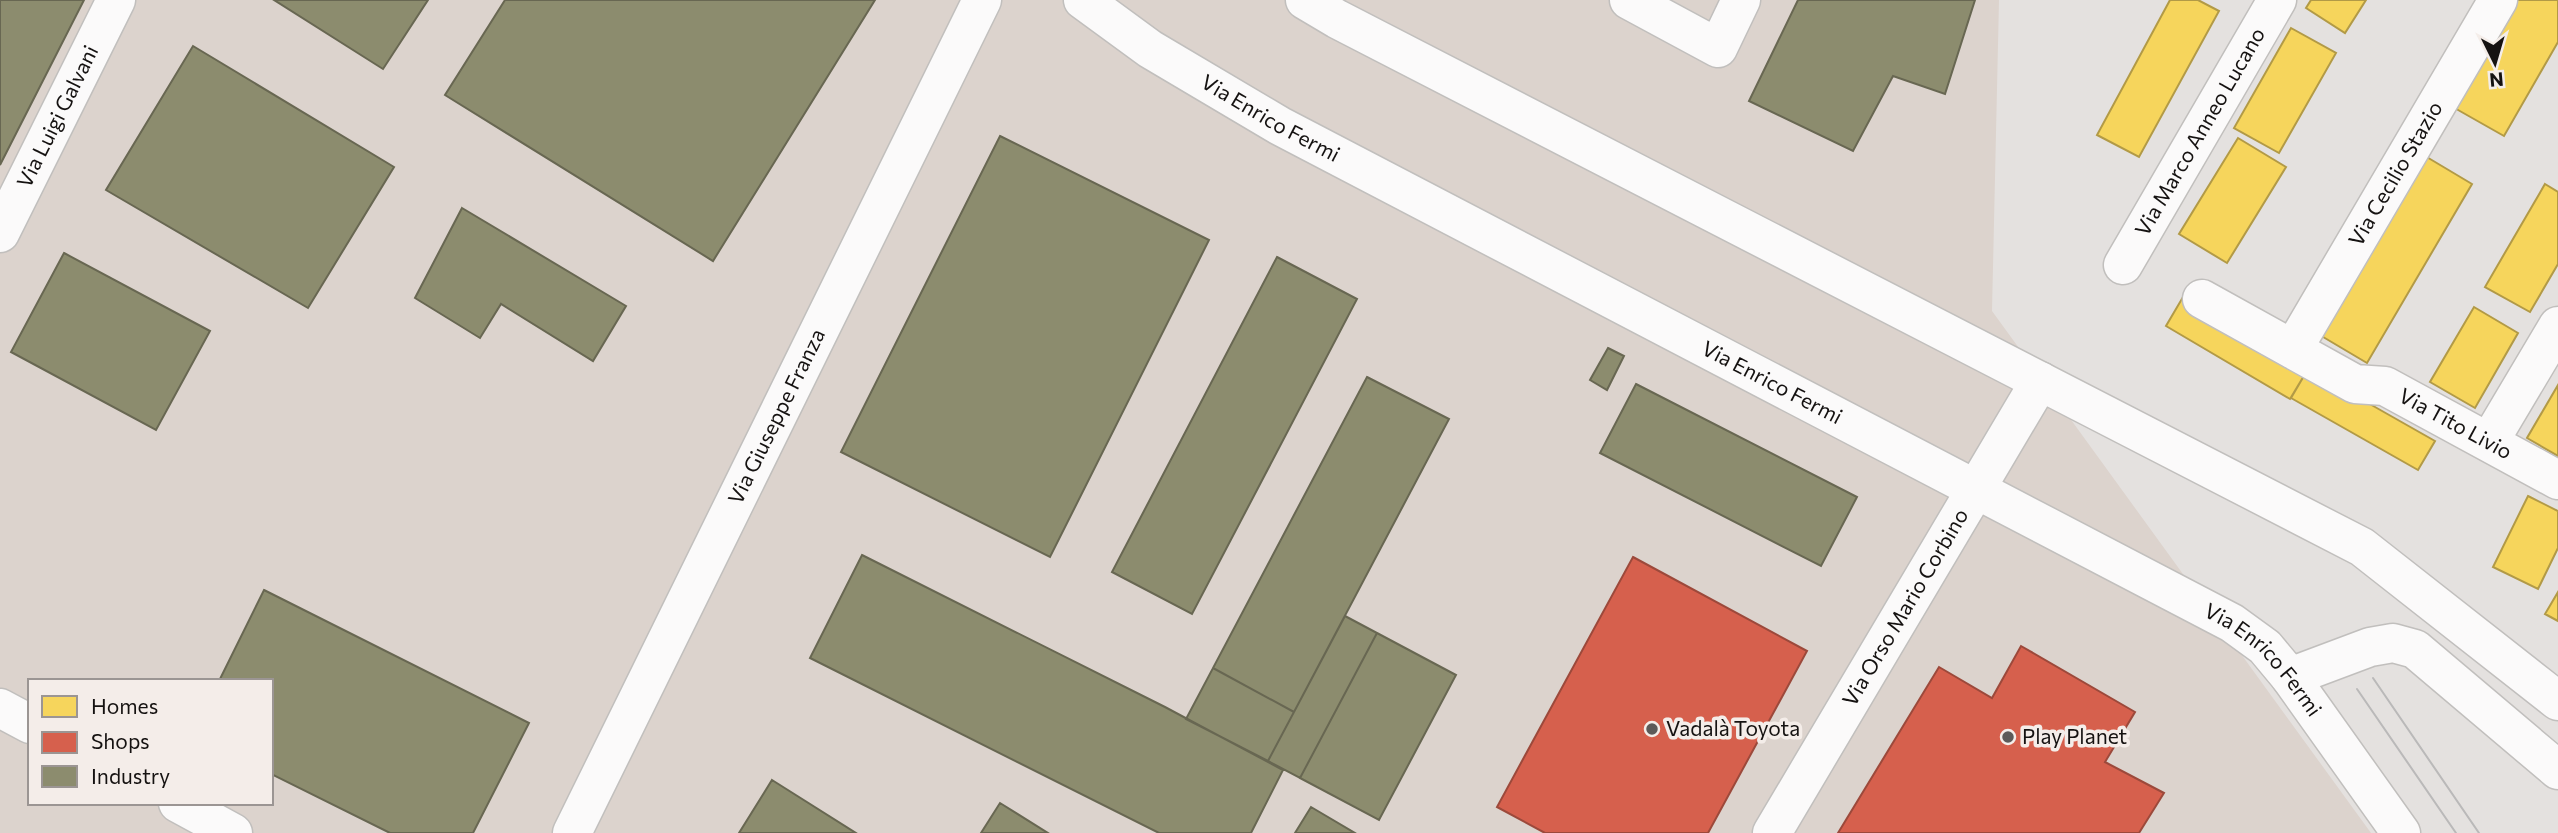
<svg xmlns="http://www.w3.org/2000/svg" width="2558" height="833" font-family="Commissioner,sans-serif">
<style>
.built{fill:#dcd3cd;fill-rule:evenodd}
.homes{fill:#f6d55c;stroke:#b29a46;stroke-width:2}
.shops{fill:#d6604d;stroke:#9c493b;stroke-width:2}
.industry{fill:#8c8c6e;stroke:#686752;stroke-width:2}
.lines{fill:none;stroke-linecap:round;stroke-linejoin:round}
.minor-casing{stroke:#c1bfbd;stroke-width:41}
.minor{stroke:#fbfafa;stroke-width:38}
.tram{stroke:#bab9b9;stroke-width:2}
.poi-dot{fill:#5d5a59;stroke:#f4ede9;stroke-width:2.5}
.labels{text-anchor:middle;stroke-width:7;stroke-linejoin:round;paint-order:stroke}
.street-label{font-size:21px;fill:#151211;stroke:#f4ede9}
.poi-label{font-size:21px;fill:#151211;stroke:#f4ede9;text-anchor:start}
</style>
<rect width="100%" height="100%" fill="#e4e1df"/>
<path class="built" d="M0 0H1999L1992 311 2371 833H0ZM30 681H271V803H30Z"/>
<path class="homes" d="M2170 0H2198L2219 11 2139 157 2097 135Z
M2311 0H2366L2345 33 2306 8Z
M2513 0H2558V42L2504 136 2451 106Z
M2291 28 2336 53 2279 153 2234 128Z
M2238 138 2286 167 2227 263 2179 234Z
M2420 153 2472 184 2367 363 2313 331Z
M2545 184 2558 192V264L2530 312 2485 287Z
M2183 297 2308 369 2290 399 2166 326Z
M2474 307 2518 333 2475 408 2430 382Z
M2308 369 2435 441 2418 470 2291 398Z
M2558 385V456L2527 438Z
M2528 496 2558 511V548L2538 589 2493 567Z
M2558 592V621L2545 614Z"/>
<path class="shops" d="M1633 557 1807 651 1708 833H1545L1497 807Z
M2021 646 2135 712 2105 762 2164 793 2139 833H1838L1939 667 1992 698Z"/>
<path class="industry" d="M0 0H84L0 165Z
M274 0H428L383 69Z
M505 0H875L713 261 445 95Z
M1798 0H1975L1945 94 1893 76 1853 151 1749 101Z
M193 46 394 167 308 308 106 190Z
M1000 136 1209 240 1050 557 841 452Z
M462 208 626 306 593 361 501 304 480 338 415 298Z
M64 253 210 331 156 430 11 352Z
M1277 257 1357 299 1192 614 1112 572Z
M1608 348 1624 356 1607 390 1590 380Z
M1367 377 1449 419 1294 712 1213 668Z
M1636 384 1857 497 1821 566 1600 453Z
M862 555 1165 707 1283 770 1251 833H1159L810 658Z
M264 590 529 723 473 833H390L271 774V681H219Z
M1345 616 1377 633 1300 778 1268 761Z
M1377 633 1456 675 1379 820 1300 778Z
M1213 668 1294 712 1268 761 1186 719Z
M772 780 856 833H739Z
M1000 803 1048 833H981Z
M1311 807 1355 833H1295Z"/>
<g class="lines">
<g class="minor-casing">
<g id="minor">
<path id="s1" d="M1083 0 1150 49 1280 126 2232 623 2265 647 2290 677 2401 833"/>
<path d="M1305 0 1337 19 2362 547 2558 701"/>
<path d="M1629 0 1718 48 1741 0"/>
<path id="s2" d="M0 233 116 0"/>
<path id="s3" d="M2123 265 2277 0"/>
<path id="s4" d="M2202 299 2355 384 2385 386 2558 480"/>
<path id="s5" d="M2293 349 2498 0"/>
<path d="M2489 442 2558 326"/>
<path d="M2290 677 2370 647 2393 643 2415 649 2558 770"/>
<path d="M0 708 30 724"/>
<path d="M178 803 233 833"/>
<path id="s6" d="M572 833 982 0"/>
<path id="s7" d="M1772 833 2040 381"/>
</g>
</g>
<use href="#minor" class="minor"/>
<path class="tram" d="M2373 678 2479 833
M2357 689 2456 833"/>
</g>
<g class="poi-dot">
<circle cx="1652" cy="729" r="7"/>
<circle cx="2008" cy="737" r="7"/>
</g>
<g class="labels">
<g class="street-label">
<text dy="7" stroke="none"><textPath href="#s2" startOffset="130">Via Luigi Galvani</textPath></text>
<text dy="7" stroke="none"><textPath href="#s1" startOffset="222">Via Enrico Fermi</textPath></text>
<text dy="7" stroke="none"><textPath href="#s3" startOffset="154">Via Marco Anneo Lucano</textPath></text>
<text dy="7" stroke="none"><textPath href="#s5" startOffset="203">Via Cecilio Stazio</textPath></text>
<text dy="7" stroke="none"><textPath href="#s1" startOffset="789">Via Enrico Fermi</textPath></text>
<text dy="7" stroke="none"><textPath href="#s6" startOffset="464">Via Giuseppe Franza</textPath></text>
<text dy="7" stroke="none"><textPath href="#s4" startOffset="285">Via Tito Livio</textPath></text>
<text dy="7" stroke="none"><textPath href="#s7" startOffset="262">Via Orso Mario Corbino</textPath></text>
<text dy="7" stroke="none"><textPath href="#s1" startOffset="1356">Via Enrico Fermi</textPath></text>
</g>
<g class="poi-label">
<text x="1666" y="736">Vadalà Toyota</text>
<text x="2022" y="744">Play Planet</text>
</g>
</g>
<rect x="28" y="679" width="245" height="126" fill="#f4ede9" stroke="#9b9593" stroke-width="2"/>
<rect x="42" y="696" width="35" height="21" fill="#f6d55c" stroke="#9b9593" stroke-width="2"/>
<text x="91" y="714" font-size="21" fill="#151211">Homes</text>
<rect x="42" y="732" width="35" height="21" fill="#d6604d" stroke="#9b9593" stroke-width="2"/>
<text x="91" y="749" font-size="21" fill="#151211">Shops</text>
<rect x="42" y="766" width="35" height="21" fill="#8c8c6e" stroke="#9b9593" stroke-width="2"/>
<text x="91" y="784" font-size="21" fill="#151211">Industry</text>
<g transform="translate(2495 63) rotate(175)" stroke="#f4ede9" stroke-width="5" paint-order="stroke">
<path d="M0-5L12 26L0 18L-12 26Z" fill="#151211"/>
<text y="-10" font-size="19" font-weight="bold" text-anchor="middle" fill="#151211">N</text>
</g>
</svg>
